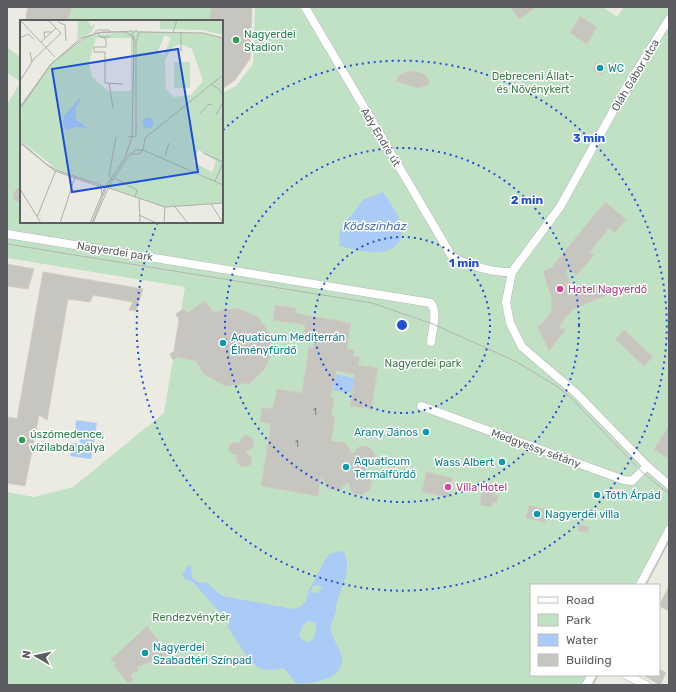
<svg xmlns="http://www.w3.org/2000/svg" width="676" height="692" font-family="Rubik,sans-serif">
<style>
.green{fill:#c1e1c5}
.water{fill:#a9cbf5;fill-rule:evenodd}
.building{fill:#c7c5bf;stroke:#d0cdc2}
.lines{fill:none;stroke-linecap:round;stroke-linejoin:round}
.minor-casing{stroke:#b5b7bb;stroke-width:9}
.minor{stroke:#fff;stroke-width:8}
.tram{stroke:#b3b4b4;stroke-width:1}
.ring{fill:none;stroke:#1d4ed8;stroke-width:2;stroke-dasharray:2 4}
.leisure-dot{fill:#2e9e5b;stroke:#fff;stroke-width:1.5}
.culture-dot{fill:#0f9aa8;stroke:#fff;stroke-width:1.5}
.hotel-dot{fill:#d1479c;stroke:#fff;stroke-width:1.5}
.labels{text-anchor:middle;stroke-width:3;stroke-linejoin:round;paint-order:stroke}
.number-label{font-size:9px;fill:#767778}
.leisure-label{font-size:11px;fill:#27864d;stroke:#fff;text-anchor:start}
.culture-label{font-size:11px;fill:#0d838f;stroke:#fff;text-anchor:start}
.street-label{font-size:11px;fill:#5b5d61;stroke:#fff}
.park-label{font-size:11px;fill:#3e7e48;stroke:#fff}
.hotel-label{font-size:11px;fill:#b23c85;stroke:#fff;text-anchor:start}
.water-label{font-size:12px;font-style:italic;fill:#4f75b5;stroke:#fff}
.inset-road{fill:none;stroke:#aeaeab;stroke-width:1}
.view{fill:#1d4ed8;fill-opacity:0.15;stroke:#1d4ed8;stroke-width:2}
.inset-edge{fill:none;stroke:#5b5d61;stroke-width:2}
.centre{fill:#1d4ed8;stroke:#fff;stroke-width:2}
.ring-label{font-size:12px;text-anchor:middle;font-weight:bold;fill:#1d4ed8;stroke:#fff;stroke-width:3;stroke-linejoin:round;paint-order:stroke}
</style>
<rect width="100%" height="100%" fill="#ecebe3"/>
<path class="green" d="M71 7H212L209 21H68Z
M255 7H603L617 17 624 7H669V530L640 585H531V675H592L586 685H7V492L34 497 73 487 164 413 185 287 7 258V104L21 82 7 73V47L21 58V222H222V93L236 86 253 64Z"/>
<path class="water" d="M383 192C389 202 399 214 401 225 403 230 402 236 400 240 389 261 357 249 339 246L340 230 363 200Z
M335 374 355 378 352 393 333 390Z
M76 420 97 423 91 459 70 456 72 443 81 444 75 430Z
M340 551 344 552C353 570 340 588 336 606 336 609 336 612 335 615 333 620 330 624 331 629 332 643 349 655 339 670 333 680 307 685 296 683L284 668C277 669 269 671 262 669 248 664 236 638 227 626L230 624 192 581 186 580 182 575 188 565 191 566 192 578 200 583 206 582 222 596 293 609 300 607 306 601 308 592 326 558 330 554ZM317 585 322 587 318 593 311 592 313 586ZM309 621 315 623C318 630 315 639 308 643L300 638 299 634 304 624Z"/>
<path class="building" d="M28 7H71L68 21H27L26 15Z
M212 7H252L250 59 235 80 222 89V21H209Z
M510 7H536L519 19Z
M580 16 597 27 587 44 570 33Z
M598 62 606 67 602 75 593 70Z
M413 71 425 74 430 84 418 88 396 81 399 76 405 72Z
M21 185V204L14 199 13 193Z
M605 202 626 219 615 233 609 228 590 252 594 255 577 275 566 269 573 295 603 284 606 295 574 309 565 318 559 328 566 329 549 351 537 326 541 325 552 310 551 297 543 271 551 268Z
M7 264 34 269 28 289 7 286Z
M43 272 143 289 136 311 129 310 133 302 93 295 90 302 68 299 47 420 39 415 25 486 7 483V425L9 417 17 419Z
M205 301 213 312 238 308 258 317 270 334 271 355 264 370 250 383 225 386 204 374 196 361 177 357 173 360 170 354 174 351 179 320 176 314 183 309 187 313Z
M275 305 296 308 295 313 351 323 347 349 354 350 353 356 360 357 358 365 378 368 371 409 350 406 355 374 336 371 331 397 334 398 331 416 335 417 331 441 346 443 352 454 360 446 369 447 375 454 373 465 364 471 372 480 370 490 362 495 352 493 348 482 339 490 329 489 321 476 318 496 261 486 271 424 260 422 262 407 273 409 277 389 302 393 309 347 313 348 315 335 304 333 305 325 273 320Z
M624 330 653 357 644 366 615 339Z
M669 426V459L654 449Z
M245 435 251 437 254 441 253 447 246 452 252 458 251 464 246 467 240 466 236 460 237 455 232 454 229 451V445L234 442 240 443 241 438Z
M426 472 452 478 448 497 422 492Z
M482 491 494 492V495H498L497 503 493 502 492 507 480 505Z
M529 505 548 510 545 522 526 518Z
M579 525 589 527 588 532 578 531Z
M669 586V611L659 606Z
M147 626 170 655 137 667 138 671 131 674 133 681 128 683 114 666 116 663 112 660 111 657 116 655Z
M659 669 666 673 660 685 643 675H659Z"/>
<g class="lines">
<g class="minor-casing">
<path id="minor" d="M305 7 451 255C463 265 496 273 512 272
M669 19 627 86 560 207 512 272 506 302 510 323 522 347 576 393 647 466 669 485
M7 234 431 303C438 313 432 331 431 342
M421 406 624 480 632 481 647 466
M640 585 669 530
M626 675 646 685
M586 685 592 675"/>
</g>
<use href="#minor" class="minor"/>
<path class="tram" d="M7 244 372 303 433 324 517 362 558 387 572 399 642 472 669 494
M646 585 669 541
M593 685 598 675"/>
</g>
<g class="ring">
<circle cx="402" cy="325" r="88"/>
<circle cx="402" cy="325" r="177"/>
<path d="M223 130A265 265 0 1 1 157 224"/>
</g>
<g class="leisure-dot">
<circle cx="236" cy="40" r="4"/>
<circle cx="22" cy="440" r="4"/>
</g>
<g class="culture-dot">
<circle cx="600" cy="68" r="4"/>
<circle cx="223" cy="343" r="4"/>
<circle cx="426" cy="432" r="4"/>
<circle cx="502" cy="462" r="4"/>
<circle cx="346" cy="467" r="4"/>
<circle cx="597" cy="495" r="4"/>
<circle cx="537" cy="514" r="4"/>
<circle cx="145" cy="653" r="4"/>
</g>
<g class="hotel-dot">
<circle cx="560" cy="289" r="4"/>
<circle cx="448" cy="487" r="4"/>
</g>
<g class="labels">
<g class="number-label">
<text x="315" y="415">1</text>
<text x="297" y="447">1</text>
</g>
<g class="leisure-label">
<text x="244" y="38">Nagyerdei<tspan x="244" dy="13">Stadion</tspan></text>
<text x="30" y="438">úszómedence,<tspan x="30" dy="13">vízilabda pálya</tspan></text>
</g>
<g class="culture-label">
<text x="608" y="72">WC</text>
<text x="231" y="341">Aquaticum Mediterrán<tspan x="231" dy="13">Élményfürdő</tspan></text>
<text x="418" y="436" text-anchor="end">Arany János</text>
<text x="354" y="465">Aquaticum<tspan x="354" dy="13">Termálfürdő</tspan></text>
<text x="494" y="466" text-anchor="end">Wass Albert</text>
<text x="605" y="499">Tóth Árpád</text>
<text x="545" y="518">Nagyerdei villa</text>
<text x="153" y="651">Nagyerdei<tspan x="153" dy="13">Szabadtéri Színpad</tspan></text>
</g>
<g class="street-label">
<text transform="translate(635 75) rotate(-59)" y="4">Oláh Gábor utca</text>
<text transform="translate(381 137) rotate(59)" y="4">Ady Endre út</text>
<text transform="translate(115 251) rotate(9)" y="4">Nagyerdei park</text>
<text transform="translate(536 448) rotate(20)" y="4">Medgyessy sétány</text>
</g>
<g class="park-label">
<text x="533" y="80">Debreceni Állat-<tspan x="533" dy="13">és Növénykert</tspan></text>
<text x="423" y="367">Nagyerdei park</text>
<text x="191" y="621">Rendezvénytér</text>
</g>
<g class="hotel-label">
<text x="568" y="293">Hotel Nagyerdő</text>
<text x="456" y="491">Villa Hotel</text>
</g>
<g class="water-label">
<text x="375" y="230">Ködszínház</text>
</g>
</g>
<g transform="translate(20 20)">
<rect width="203" height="203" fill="#ecebe3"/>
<path d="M140 0H203V15L183 10 140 9ZM58 1H68L71 6 75 4 71 13 57 19ZM116 11 183 13 203 18V183L145 187 39 151 0 120 2 85 31 44 68 16ZM145 15 151 18 144 35 137 33ZM76 18H111V71H88L72 57 69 42ZM160 24 172 29 183 61 171 75 154 77 146 69 145 40 153 27ZM179 130 196 141 192 152 173 142ZM154 42H170V68H154Z" fill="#c1e1c5" fill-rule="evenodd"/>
<path d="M59 79 61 80 56 87V100L68 108 54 107 46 110 43 104 44 96ZM122.5 103a5.5 5.5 0 1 1 11 0a5.5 5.5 0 1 1-11 0Z" fill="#a9cbf5"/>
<path class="inset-road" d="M0 0 35 37M38 2 45 5 46 21M119 12 183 13 203 18M153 12 157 0M74 13 78 10H89L91 12M78 13 80 17H90M82 17 86 19V27H74V32H85V63L103 64M0 18 8 14 14 19M25 18 24 12H31M21 22 36 8M161 31V12M12 41 41 13 28 0M0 61 12 42 10 32M89 63 93 88M191 64 199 69 203 75M0 87 31 44 61 18 82 12H105L112 16 114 22 112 117 105 138 88 163 72 203M0 89 31 44 64 18 77 13 113 11M180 93 189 84 192 85M196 95 203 82M108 117 116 116V22L119 13 116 10 112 14 116 22M0 121 27 145 39 151 145 187 203 183M0 123 35 151 81 167 82 176M123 130 125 118 203 55M183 133 203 142M110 134H119L123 130M145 136 149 123M94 158 117 170 115 177M92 160 89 156 96 117M195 161 203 143M0 169 21 203M119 178 120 203M191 184 203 203M155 187 168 203M119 195 136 203M17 197 36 150M40 203 55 157M70 203 85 167M73 203 90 164 110 134 116 130H123L203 165M144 203 145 187"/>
<path class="view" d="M158 29 178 152 52 172 32 49Z"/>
<rect width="203" height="203" class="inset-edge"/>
</g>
<circle cx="402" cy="325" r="6" class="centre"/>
<g class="ring-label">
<text x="589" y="142">3 min</text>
<text x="527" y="204">2 min</text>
<text x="464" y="267">1 min</text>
</g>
<rect width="676" height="692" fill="none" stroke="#5b5d61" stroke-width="16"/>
<rect x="530" y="584" width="130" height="92" fill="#ffffff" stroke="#bdbec0"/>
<rect x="538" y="597" width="20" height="6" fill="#ffffff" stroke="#bdbec0"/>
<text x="566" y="604" font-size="12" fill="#5b5d61">Road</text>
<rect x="538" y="614" width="20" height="12" fill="#c1e1c5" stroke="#bdbec0"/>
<text x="566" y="624" font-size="12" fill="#5b5d61">Park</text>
<rect x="538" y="634" width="20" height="12" fill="#a9cbf5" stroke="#bdbec0"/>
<text x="566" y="644" font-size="12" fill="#5b5d61">Water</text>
<rect x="538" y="654" width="20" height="12" fill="#c7c5bf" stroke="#bdbec0"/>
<text x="566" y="664" font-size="12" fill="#5b5d61">Building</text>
<g transform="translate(36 656) rotate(279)" stroke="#ffffff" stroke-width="3" paint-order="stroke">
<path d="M0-3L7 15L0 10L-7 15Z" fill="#5b5d61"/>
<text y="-6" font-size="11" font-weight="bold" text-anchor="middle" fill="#5b5d61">N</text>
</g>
</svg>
